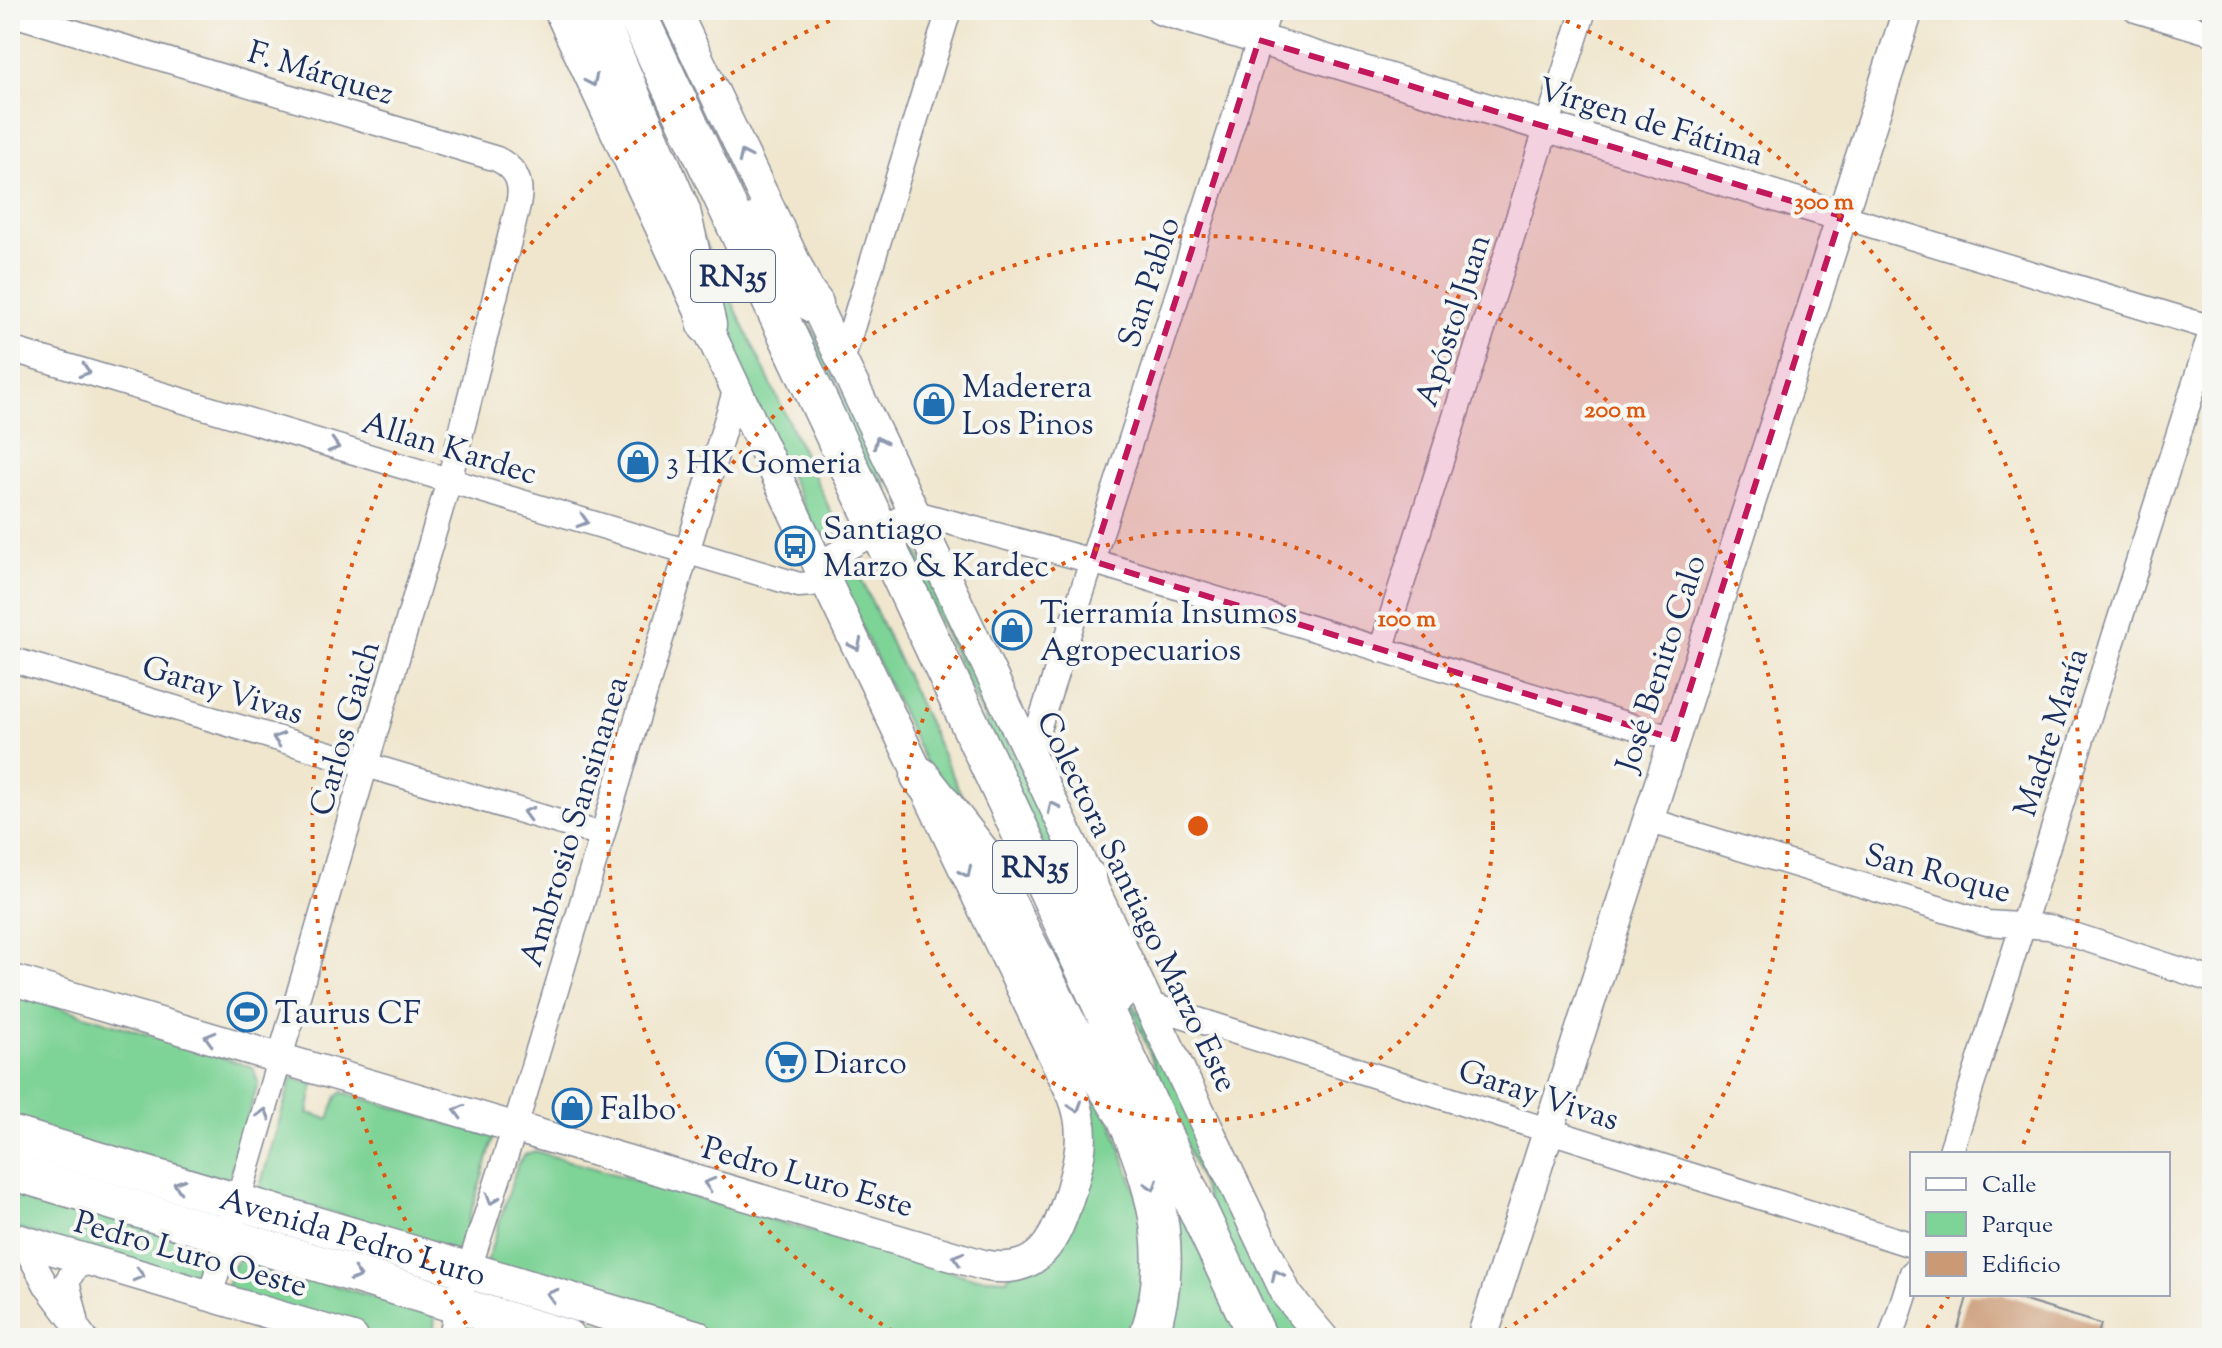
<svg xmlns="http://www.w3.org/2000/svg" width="2222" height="1348" font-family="'Sorts Mill Goudy',serif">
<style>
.green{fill:#7ed396;stroke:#4c817a;stroke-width:2}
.building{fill:#cb9a75}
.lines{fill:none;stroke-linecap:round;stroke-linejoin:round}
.minor-casing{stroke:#868a96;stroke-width:27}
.tertiary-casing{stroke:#868a96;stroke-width:33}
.primary-casing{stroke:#868a96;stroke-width:39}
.trunk-casing{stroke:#868a96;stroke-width:41}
.minor{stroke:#fff;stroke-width:24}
.tertiary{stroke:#fff;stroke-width:30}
.primary{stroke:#fff;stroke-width:36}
.trunk{stroke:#fff;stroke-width:38}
.oneway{stroke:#8d97ae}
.marked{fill:#c2185b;fill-opacity:0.2;stroke:#c2185b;stroke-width:6;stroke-dasharray:16 10;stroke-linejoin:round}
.ring{fill:none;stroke:#de5710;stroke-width:4;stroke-dasharray:4 8}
.labels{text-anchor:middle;stroke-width:8;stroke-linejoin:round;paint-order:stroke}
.shield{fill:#f6f6f2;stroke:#5d6b8a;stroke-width:2}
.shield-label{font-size:30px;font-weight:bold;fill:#1b2f5e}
.street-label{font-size:32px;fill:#1b2f5e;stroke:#f6f6f2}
.poi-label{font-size:32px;fill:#1b2f5e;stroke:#f6f6f2;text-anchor:start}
.centre{fill:#de5710;stroke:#f6f6f2;stroke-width:4}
.ring-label{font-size:24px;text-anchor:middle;font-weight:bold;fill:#de5710;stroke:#f6f6f2;stroke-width:8;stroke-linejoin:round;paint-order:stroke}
</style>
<rect width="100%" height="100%" fill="#f6f6f2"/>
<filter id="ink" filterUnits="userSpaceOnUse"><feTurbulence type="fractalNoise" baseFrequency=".0125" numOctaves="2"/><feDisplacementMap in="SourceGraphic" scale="16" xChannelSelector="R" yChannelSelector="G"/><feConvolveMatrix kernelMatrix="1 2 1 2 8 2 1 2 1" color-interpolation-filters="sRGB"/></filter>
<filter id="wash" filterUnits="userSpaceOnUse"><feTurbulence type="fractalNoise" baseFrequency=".006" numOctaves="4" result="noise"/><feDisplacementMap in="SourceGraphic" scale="32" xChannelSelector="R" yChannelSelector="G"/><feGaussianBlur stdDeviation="1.8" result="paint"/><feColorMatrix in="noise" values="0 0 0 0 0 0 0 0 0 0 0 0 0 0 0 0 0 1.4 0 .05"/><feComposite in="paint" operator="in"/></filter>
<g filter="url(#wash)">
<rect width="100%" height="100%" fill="#f0e6cd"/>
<path class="green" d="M747 226 799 302 888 489 882 505Z
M698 229 839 529 837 536 829 538 816 532 719 326Z
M902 540 914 545 1065 862 1103 975Z
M851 567 856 568 980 835 926 764 840 582Z
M966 850 1108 1111 1152 1240 1133 1338H731L491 1268 487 1262 518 1163 526 1154 535 1151 970 1277 1007 1279 1090 1154Z
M1117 971 1308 1338H1271L1228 1250Z
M10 992 253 1067 258 1083 227 1184 10 1123Z
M292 1078 314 1084 308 1113 329 1119 337 1096 342 1092 494 1137 460 1248 456 1251 259 1190Z
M1164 1179 1244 1338H1159Z
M10 1181 210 1247 204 1268 194 1278 10 1227Z
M241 1257 435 1316 433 1338H382L235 1295 227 1286 233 1266Z
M479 1293H481L657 1338H597L480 1303Z"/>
<g id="blocks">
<path class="building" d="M1968 1294H2002L2101 1324 2097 1338H1955Z"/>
</g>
</g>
<g filter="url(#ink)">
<use href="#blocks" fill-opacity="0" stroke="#868a96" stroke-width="2"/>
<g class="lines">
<g class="minor-casing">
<path id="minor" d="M2136 10 2212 33
M10 13 497 159C517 169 523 183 518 205L449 481 210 1296
M1841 216 2212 328
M10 349 799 585 812 584 833 565
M842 361 949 10
M818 564 912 512 1092 561 1674 739
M1381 650 1584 10
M10 659 602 835
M1029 757 1269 10
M1648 820 1987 923 2049 927 2212 980
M1147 1004 1912 1245
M1950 1154 2212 329
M22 1241 47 1287 85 1338
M76 1319 67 1281 76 1267 91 1261
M451 1338 457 1305 515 1127 736 388
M1891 1338 1912 1273"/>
</g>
<g class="tertiary-casing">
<path id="tertiary" d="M675 10 1287 1295 1323 1338
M1162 10 1841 216
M10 979 983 1265C1040 1277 1056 1239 1070 1193 1080 1159 1087 1130 1073 1096L823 575 559 10
M10 1237 353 1338
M1482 1338 1908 10"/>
</g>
<g class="primary-casing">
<g id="primary">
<path id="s1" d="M10 1134 695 1338"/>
<path d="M10 1171 567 1338"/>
</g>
</g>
<g class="trunk-casing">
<path id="trunk" d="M594 10 681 211 707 325
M635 10 1258 1338
M753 223 814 304
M920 776 985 859 1066 1022 1123 1112
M1087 878 1100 944 1117 994
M1128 1122C1159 1194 1175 1262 1148 1338"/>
</g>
<use href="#minor" class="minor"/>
<use href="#tertiary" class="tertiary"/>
<use href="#primary" class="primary"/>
<use href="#trunk" class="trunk"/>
</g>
<defs><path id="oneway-chevron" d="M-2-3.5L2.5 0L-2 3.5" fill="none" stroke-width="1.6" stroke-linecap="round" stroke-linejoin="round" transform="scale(2)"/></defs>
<g class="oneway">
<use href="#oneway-chevron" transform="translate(592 81) rotate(65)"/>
<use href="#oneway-chevron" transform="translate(744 156) rotate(-115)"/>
<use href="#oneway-chevron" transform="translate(85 371) rotate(17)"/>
<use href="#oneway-chevron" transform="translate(879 442) rotate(-115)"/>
<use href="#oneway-chevron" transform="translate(334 446) rotate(17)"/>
<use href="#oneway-chevron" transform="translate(583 521) rotate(17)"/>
<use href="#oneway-chevron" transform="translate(856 645) rotate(64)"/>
<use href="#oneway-chevron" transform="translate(278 739) rotate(-163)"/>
<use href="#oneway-chevron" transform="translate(1053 807) rotate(-116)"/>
<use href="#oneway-chevron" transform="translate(528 813) rotate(-164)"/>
<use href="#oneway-chevron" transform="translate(966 872) rotate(64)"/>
<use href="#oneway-chevron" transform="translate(210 1038) rotate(-164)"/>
<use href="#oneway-chevron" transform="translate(1076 1107) rotate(72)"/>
<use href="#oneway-chevron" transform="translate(459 1111) rotate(-164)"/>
<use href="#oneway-chevron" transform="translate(264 1114) rotate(-74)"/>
<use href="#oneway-chevron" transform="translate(709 1184) rotate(-164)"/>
<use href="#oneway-chevron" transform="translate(179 1185) rotate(-163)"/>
<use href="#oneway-chevron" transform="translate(1152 1185) rotate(72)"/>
<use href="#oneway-chevron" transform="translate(492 1199) rotate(108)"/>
<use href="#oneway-chevron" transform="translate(958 1258) rotate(-164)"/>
<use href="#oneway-chevron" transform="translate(139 1275) rotate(16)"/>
<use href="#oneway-chevron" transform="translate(356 1275) rotate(17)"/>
<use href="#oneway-chevron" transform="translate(1277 1275) rotate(-116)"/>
<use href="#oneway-chevron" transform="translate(552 1295) rotate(-163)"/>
</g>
</g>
<path class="marked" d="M1259 40 1841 216 1674 739 1092 561Z"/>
<g class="ring">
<circle cx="1198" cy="826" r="295"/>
<path d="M903 1337A590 590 0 1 1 1493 1337"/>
<path d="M1949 1295A885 885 0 0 1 1923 1334M473 1334A885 885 0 0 1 852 11M1544 11A885 885 0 0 1 2021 1150"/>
</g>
<defs>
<g id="shop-ring" transform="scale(2)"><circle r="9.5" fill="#f6f6f2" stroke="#1f6fb2" stroke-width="1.5"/><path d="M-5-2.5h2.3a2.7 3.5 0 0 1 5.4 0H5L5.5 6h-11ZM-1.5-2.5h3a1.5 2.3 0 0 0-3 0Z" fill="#1f6fb2"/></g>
<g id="bus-ring" transform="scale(2)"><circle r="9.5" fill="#f6f6f2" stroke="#1f6fb2" stroke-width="1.5"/><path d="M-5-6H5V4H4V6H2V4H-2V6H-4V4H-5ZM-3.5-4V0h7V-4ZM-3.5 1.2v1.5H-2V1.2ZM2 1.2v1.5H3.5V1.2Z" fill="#1f6fb2"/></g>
<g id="stadium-ring" transform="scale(2)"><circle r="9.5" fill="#f6f6f2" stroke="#1f6fb2" stroke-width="1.5"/><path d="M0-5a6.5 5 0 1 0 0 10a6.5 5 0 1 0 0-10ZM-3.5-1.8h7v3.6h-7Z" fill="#1f6fb2"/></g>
<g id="supermarket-ring" transform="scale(2)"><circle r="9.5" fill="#f6f6f2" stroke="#1f6fb2" stroke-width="1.5"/><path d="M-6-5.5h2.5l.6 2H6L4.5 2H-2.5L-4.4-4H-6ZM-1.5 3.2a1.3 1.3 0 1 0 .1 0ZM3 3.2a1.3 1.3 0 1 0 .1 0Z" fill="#1f6fb2"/></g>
</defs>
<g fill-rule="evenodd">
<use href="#shop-ring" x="934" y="404"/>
<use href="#shop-ring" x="638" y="462"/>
<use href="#bus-ring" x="795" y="546"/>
<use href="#shop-ring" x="1012" y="630"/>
<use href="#stadium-ring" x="247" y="1012"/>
<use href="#supermarket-ring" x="786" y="1062"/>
<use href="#shop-ring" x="572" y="1108"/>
</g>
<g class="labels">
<g class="shield">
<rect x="691" y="250" width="84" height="52" rx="6"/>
<rect x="993" y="841" width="84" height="52" rx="6"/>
</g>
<g class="shield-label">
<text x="733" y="286">RN35</text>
<text x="1035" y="877">RN35</text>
</g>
<g class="street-label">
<text transform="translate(321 72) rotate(17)" y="11">F. Márquez</text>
<text transform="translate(1651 121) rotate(17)" y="11">Vírgen de Fátima</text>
<text transform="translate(1148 282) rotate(-72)" y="11">San Pablo</text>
<text transform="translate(1452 320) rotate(-72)" y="11">Apóstol Juan</text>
<text transform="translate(450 447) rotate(17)" y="11">Allan Kardec</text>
<text transform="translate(1660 663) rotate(-72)" y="11">José Benito Calo</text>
<text transform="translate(223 689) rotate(17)" y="11">Garay Vivas</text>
<text transform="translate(344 728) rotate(-74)" y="11">Carlos Gaich</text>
<text transform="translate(2050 732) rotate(-72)" y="11">Madre María</text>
<text transform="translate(573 821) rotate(-73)" y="11">Ambrosio Sansinanea</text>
<text transform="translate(1938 872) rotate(15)" y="11">San Roque</text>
<text transform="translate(1138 901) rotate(64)" y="11">Colectora Santiago Marzo Este</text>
<text transform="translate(1539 1094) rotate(18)" y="11">Garay Vivas</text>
<text transform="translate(808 1176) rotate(16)" y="11">Pedro Luro Este</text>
<text dy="11" stroke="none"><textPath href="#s1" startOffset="358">Avenida Pedro Luro</textPath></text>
<text transform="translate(191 1253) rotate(16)" y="11">Pedro Luro Oeste</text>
</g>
<g class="poi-label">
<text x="962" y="397">Maderera<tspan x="962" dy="37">Los Pinos</tspan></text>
<text x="666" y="473">3 HK Gomeria</text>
<text x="823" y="539">Santiago<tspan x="823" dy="37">Marzo &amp; Kardec</tspan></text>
<text x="1040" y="623">Tierramía Insumos<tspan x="1040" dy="37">Agropecuarios</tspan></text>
<text x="275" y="1023">Taurus CF</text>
<text x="814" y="1073">Diarco</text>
<text x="600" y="1119">Falbo</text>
</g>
</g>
<circle cx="1198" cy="826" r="12" class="centre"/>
<g class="ring-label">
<text x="1824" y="209">300 m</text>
<text x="1615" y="417">200 m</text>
<text x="1407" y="626">100 m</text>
</g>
<rect width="2222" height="1348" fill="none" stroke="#f6f6f2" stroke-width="40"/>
<rect x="1910" y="1152" width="260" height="144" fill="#f6f6f2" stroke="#9ea6b7" stroke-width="2"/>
<rect x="1926" y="1178" width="40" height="12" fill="#ffffff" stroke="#9ea6b7" stroke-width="2"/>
<text x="1982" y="1192" font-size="24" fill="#1b2f5e">Calle</text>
<rect x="1926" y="1212" width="40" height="24" fill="#7ed396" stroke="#9ea6b7" stroke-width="2"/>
<text x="1982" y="1232" font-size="24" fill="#1b2f5e">Parque</text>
<rect x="1926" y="1252" width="40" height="24" fill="#cb9a75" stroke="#9ea6b7" stroke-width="2"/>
<text x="1982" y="1272" font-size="24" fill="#1b2f5e">Edificio</text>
</svg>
